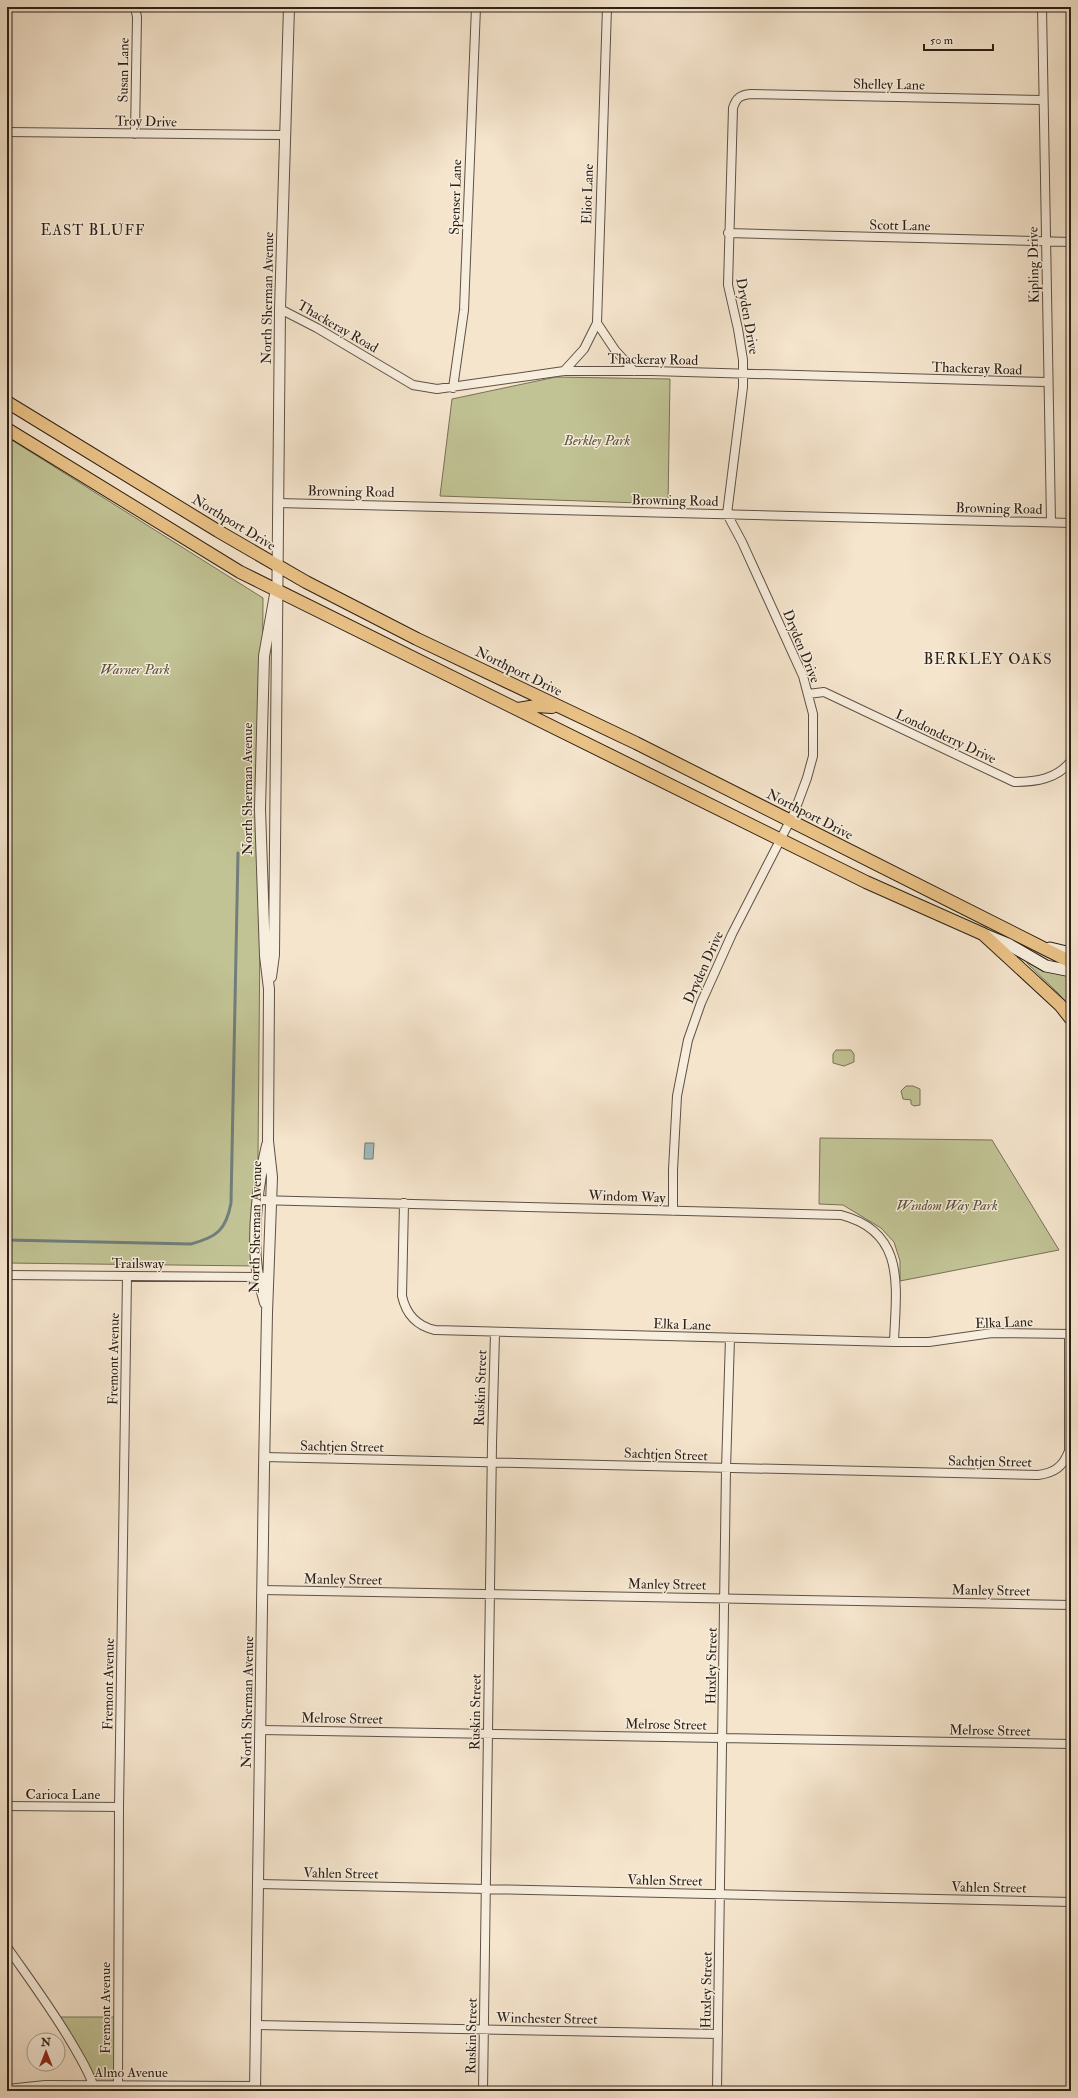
<svg xmlns="http://www.w3.org/2000/svg" width="1078" height="2098" font-family="'IM FELL Double Pica',serif">
<style>
.green{fill:#c1c395;stroke:#767256}
.water{fill:#9fbdc0;stroke:#717e7c}
.lines{fill:none;stroke-linecap:round;stroke-linejoin:round}
.stream{stroke:#717e7c;stroke-width:3}
.minor-casing{stroke:#5e5144;stroke-width:10}
.tertiary-casing{stroke:#5e5144;stroke-width:12}
.secondary-casing{stroke:#2c2017;stroke-width:13}
.primary-casing{stroke:#2c2017;stroke-width:14}
.minor{stroke:#f8eede;stroke-width:8}
.tertiary{stroke:#f8eede;stroke-width:10}
.secondary{stroke:#f8eede;stroke-width:11}
.primary{stroke:#eac286;stroke-width:12}
.labels{text-anchor:middle;stroke-width:3;stroke-linejoin:round;paint-order:stroke}
.street-label{font-size:14px;fill:#2c2017;stroke:#f8eede}
.park-label{font-size:14px;font-style:italic;fill:#59513d;stroke:#f8eede}
.neighbourhood-label{font-size:15px;letter-spacing:1px;fill:#2c2017;stroke:#f8eede}
</style>
<rect width="100%" height="100%" fill="#f5e5cd"/>
<filter id="stains"><feTurbulence type="fractalNoise" baseFrequency=".005" numOctaves="4"/><feColorMatrix values="0 0 0 0 .2 0 0 0 0 .09 0 0 0 0 .02 0 0 0 .5 -.17"/></filter>
<radialGradient id="worn" r=".72"><stop offset=".6" stop-color="#630" stop-opacity="0"/><stop offset="1" stop-color="#630" stop-opacity=".3"/></radialGradient>
<path class="green" d="M556 377 670 379 668 504 440 496 452 399Z
M7 437 263 598 257 1266 7 1263Z
M1028 961 1071 975V1009L1059 994 1027 963Z
M836 1050H851L854 1054V1062L844 1066 833 1063V1054Z
M906 1086H913L920 1089V1105L914 1106 911 1104V1100L903 1099 901 1091Z
M820 1138 992 1140 1059 1250 900 1281V1261L894 1242 881 1228 843 1205 819 1204Z
M55 2017H118L116 2091H97Z"/>
<path class="water" d="M365 1143H374L373 1159H364Z"/>
<g class="lines">
<path class="stream" d="M7 1240 191 1244C217 1237 226 1230 231 1203L238 853"/>
<g class="minor-casing">
<path id="minor" d="M135 7 137 17 135 134
M1042 7 1051 522
M7 132 285 135
M728 233 1071 242
M280 309 317 328 413 385 437 389 564 371H651L1047 382
M597 323 615 350 634 371
M564 371 584 349 597 323 607 7
M453 388 464 310 476 7
M278 503 1071 523
M808 694 824 692 1014 782C1036 782 1057 779 1071 761
M257 1200 841 1215C907 1232 896 1288 894 1342
M404 1203 402 1296C406 1314 417 1326 435 1330L894 1342H929L992 1333 1071 1334
M673 1211V1170L677 1096 688 1040 701 1003 732 934 794 813 807 778 813 756V714L803 676 742 542 727 514 743 387V360L738 329 728 285 733 108C736 98 740 95 751 94L1042 100
M7 1275 264 1277
M264 1457 1038 1475C1054 1473 1063 1467 1069 1451V1334
M262 1590 1071 1605
M261 1730 1071 1744
M7 1806 119 1807
M259 1884 1071 1902
M7 1947C30 1980 54 2012 74 2047 82 2061 91 2075 95 2091
M256 2025 718 2034
M7 2089 45 2085 255 2086
M118 2091 119 1807 127 1276
M483 2091 492 1444 495 1333
M717 2091 726 1469 730 1338"/>
</g>
<g class="tertiary-casing">
<path id="tertiary" d="M271 977 274 955 280 309 289 7
M265 1303C262 1292 259 1281 257 1270 252 1232 258 1182 267 1145
M255 2091 264 1468 267 1313 272 1177 268 1141 269 989 265 956 260 809 264 656 276 589"/>
</g>
<g class="secondary-casing">
<path id="secondary" d="M986 935 1008 944 1046 966 1071 971
M1050 948 1071 953"/>
</g>
<g class="primary-casing">
<path id="primary" d="M7 402 218 531 306 582 417 639 636 743 1071 962
M7 429 240 572 866 882 983 934 1060 1005 1071 1019
M518 709 536 706 552 707"/>
</g>
<use href="#minor" class="minor"/>
<use href="#tertiary" class="tertiary"/>
<use href="#secondary" class="secondary"/>
<use href="#primary" class="primary"/>
</g>
<g class="labels">
<g class="street-label">
<text transform="translate(123 70) rotate(-89)" y="5">Susan Lane</text>
<text transform="translate(889 84) rotate(1)" y="5">Shelley Lane</text>
<text transform="translate(146 121) rotate(1)" y="5">Troy Drive</text>
<text transform="translate(587 194) rotate(-88)" y="5">Eliot Lane</text>
<text transform="translate(455 197) rotate(-88)" y="5">Spenser Lane</text>
<text transform="translate(900 225) rotate(1)" y="5">Scott Lane</text>
<text transform="translate(1033 265) rotate(-91)" y="5">Kipling Drive</text>
<text transform="translate(267 298) rotate(-89)" y="5">North Sherman Avenue</text>
<text transform="translate(748 316) rotate(80)" y="5">Dryden Drive</text>
<text transform="translate(338 326) rotate(30)" y="5">Thackeray Road</text>
<text transform="translate(653 359) rotate(1)" y="5">Thackeray Road</text>
<text transform="translate(977 368) rotate(2)" y="5">Thackeray Road</text>
<text transform="translate(351 491) rotate(1)" y="5">Browning Road</text>
<text transform="translate(675 500) rotate(1)" y="5">Browning Road</text>
<text transform="translate(999 508) rotate(1)" y="5">Browning Road</text>
<text transform="translate(234 522) rotate(31)" y="5">Northport Drive</text>
<text transform="translate(802 646) rotate(68)" y="5">Dryden Drive</text>
<text transform="translate(519 671) rotate(26)" y="5">Northport Drive</text>
<text transform="translate(946 736) rotate(25)" y="5">Londonderry Drive</text>
<text transform="translate(247 789) rotate(-90)" y="5">North Sherman Avenue</text>
<text transform="translate(810 814) rotate(27)" y="5">Northport Drive</text>
<text transform="translate(703 967) rotate(-66)" y="5">Dryden Drive</text>
<text transform="translate(627 1196) rotate(2)" y="5">Windom Way</text>
<text transform="translate(255 1227) rotate(-89)" y="5">North Sherman Avenue</text>
<text x="138" y="1268">Trailsway</text>
<text transform="translate(1004 1322) rotate(-2)" y="5">Elka Lane</text>
<text transform="translate(682 1324) rotate(2)" y="5">Elka Lane</text>
<text transform="translate(113 1359) rotate(-89)" y="5">Fremont Avenue</text>
<text transform="translate(480 1388) rotate(-88)" y="5">Ruskin Street</text>
<text transform="translate(342 1446) rotate(1)" y="5">Sachtjen Street</text>
<text transform="translate(666 1454) rotate(2)" y="5">Sachtjen Street</text>
<text transform="translate(990 1461) rotate(1)" y="5">Sachtjen Street</text>
<text transform="translate(343 1579) rotate(1)" y="5">Manley Street</text>
<text transform="translate(667 1584) rotate(1)" y="5">Manley Street</text>
<text transform="translate(991 1590) rotate(1)" y="5">Manley Street</text>
<text transform="translate(711 1666) rotate(-89)" y="5">Huxley Street</text>
<text transform="translate(108 1684) rotate(-89)" y="5">Fremont Avenue</text>
<text transform="translate(247 1702) rotate(-89)" y="5">North Sherman Avenue</text>
<text transform="translate(475 1712) rotate(-89)" y="5">Ruskin Street</text>
<text transform="translate(342 1718) rotate(1)" y="5">Melrose Street</text>
<text transform="translate(666 1724) rotate(1)" y="5">Melrose Street</text>
<text transform="translate(990 1730) rotate(1)" y="5">Melrose Street</text>
<text x="63" y="1799">Carioca Lane</text>
<text transform="translate(341 1873) rotate(1)" y="5">Vahlen Street</text>
<text transform="translate(665 1880) rotate(1)" y="5">Vahlen Street</text>
<text transform="translate(989 1887) rotate(1)" y="5">Vahlen Street</text>
<text transform="translate(706 1990) rotate(-89)" y="5">Huxley Street</text>
<text transform="translate(105 2008) rotate(-90)" y="5">Fremont Avenue</text>
<text transform="translate(547 2018) rotate(1)" y="5">Winchester Street</text>
<text transform="translate(471 2036) rotate(-89)" y="5">Ruskin Street</text>
<text x="131" y="2077">Almo Avenue</text>
</g>
<g class="park-label">
<text x="597" y="445">Berkley Park</text>
<text x="135" y="674">Warner Park</text>
<text x="947" y="1210">Windom Way Park</text>
</g>
<g class="neighbourhood-label">
<text x="93" y="235">EAST BLUFF</text>
<text x="988" y="664">BERKLEY OAKS</text>
</g>
</g>
<rect width="1078" height="2098" fill="none" stroke="#f5e5cd" stroke-width="24"/>
<rect x="8" y="8" width="1062" height="2082" fill="none" stroke="#2c2017" stroke-width="2"/>
<rect x="12" y="12" width="1054" height="2074" fill="none" stroke="#2c2017"/>
<g transform="translate(46 2052)"><circle r="19" fill="#f8eede" stroke="#a69c8e"/>
<path d="M0-3L7 15L0 10L-7 15Z" fill="#8f2418"/>
<text y="-6" font-size="11" font-weight="bold" text-anchor="middle" fill="#2c2017">N</text>
</g>
<path d="M924 44v6h69v-6" fill="none" stroke="#2c2017" stroke-width="2"/>
<text x="930" y="44" font-size="12" fill="#2c2017" stroke="#f8eede" stroke-width="3" paint-order="stroke">50 m</text>
<rect width="100%" height="100%" filter="url(#stains)"/>
<rect width="100%" height="100%" fill="url(#worn)"/>
</svg>
